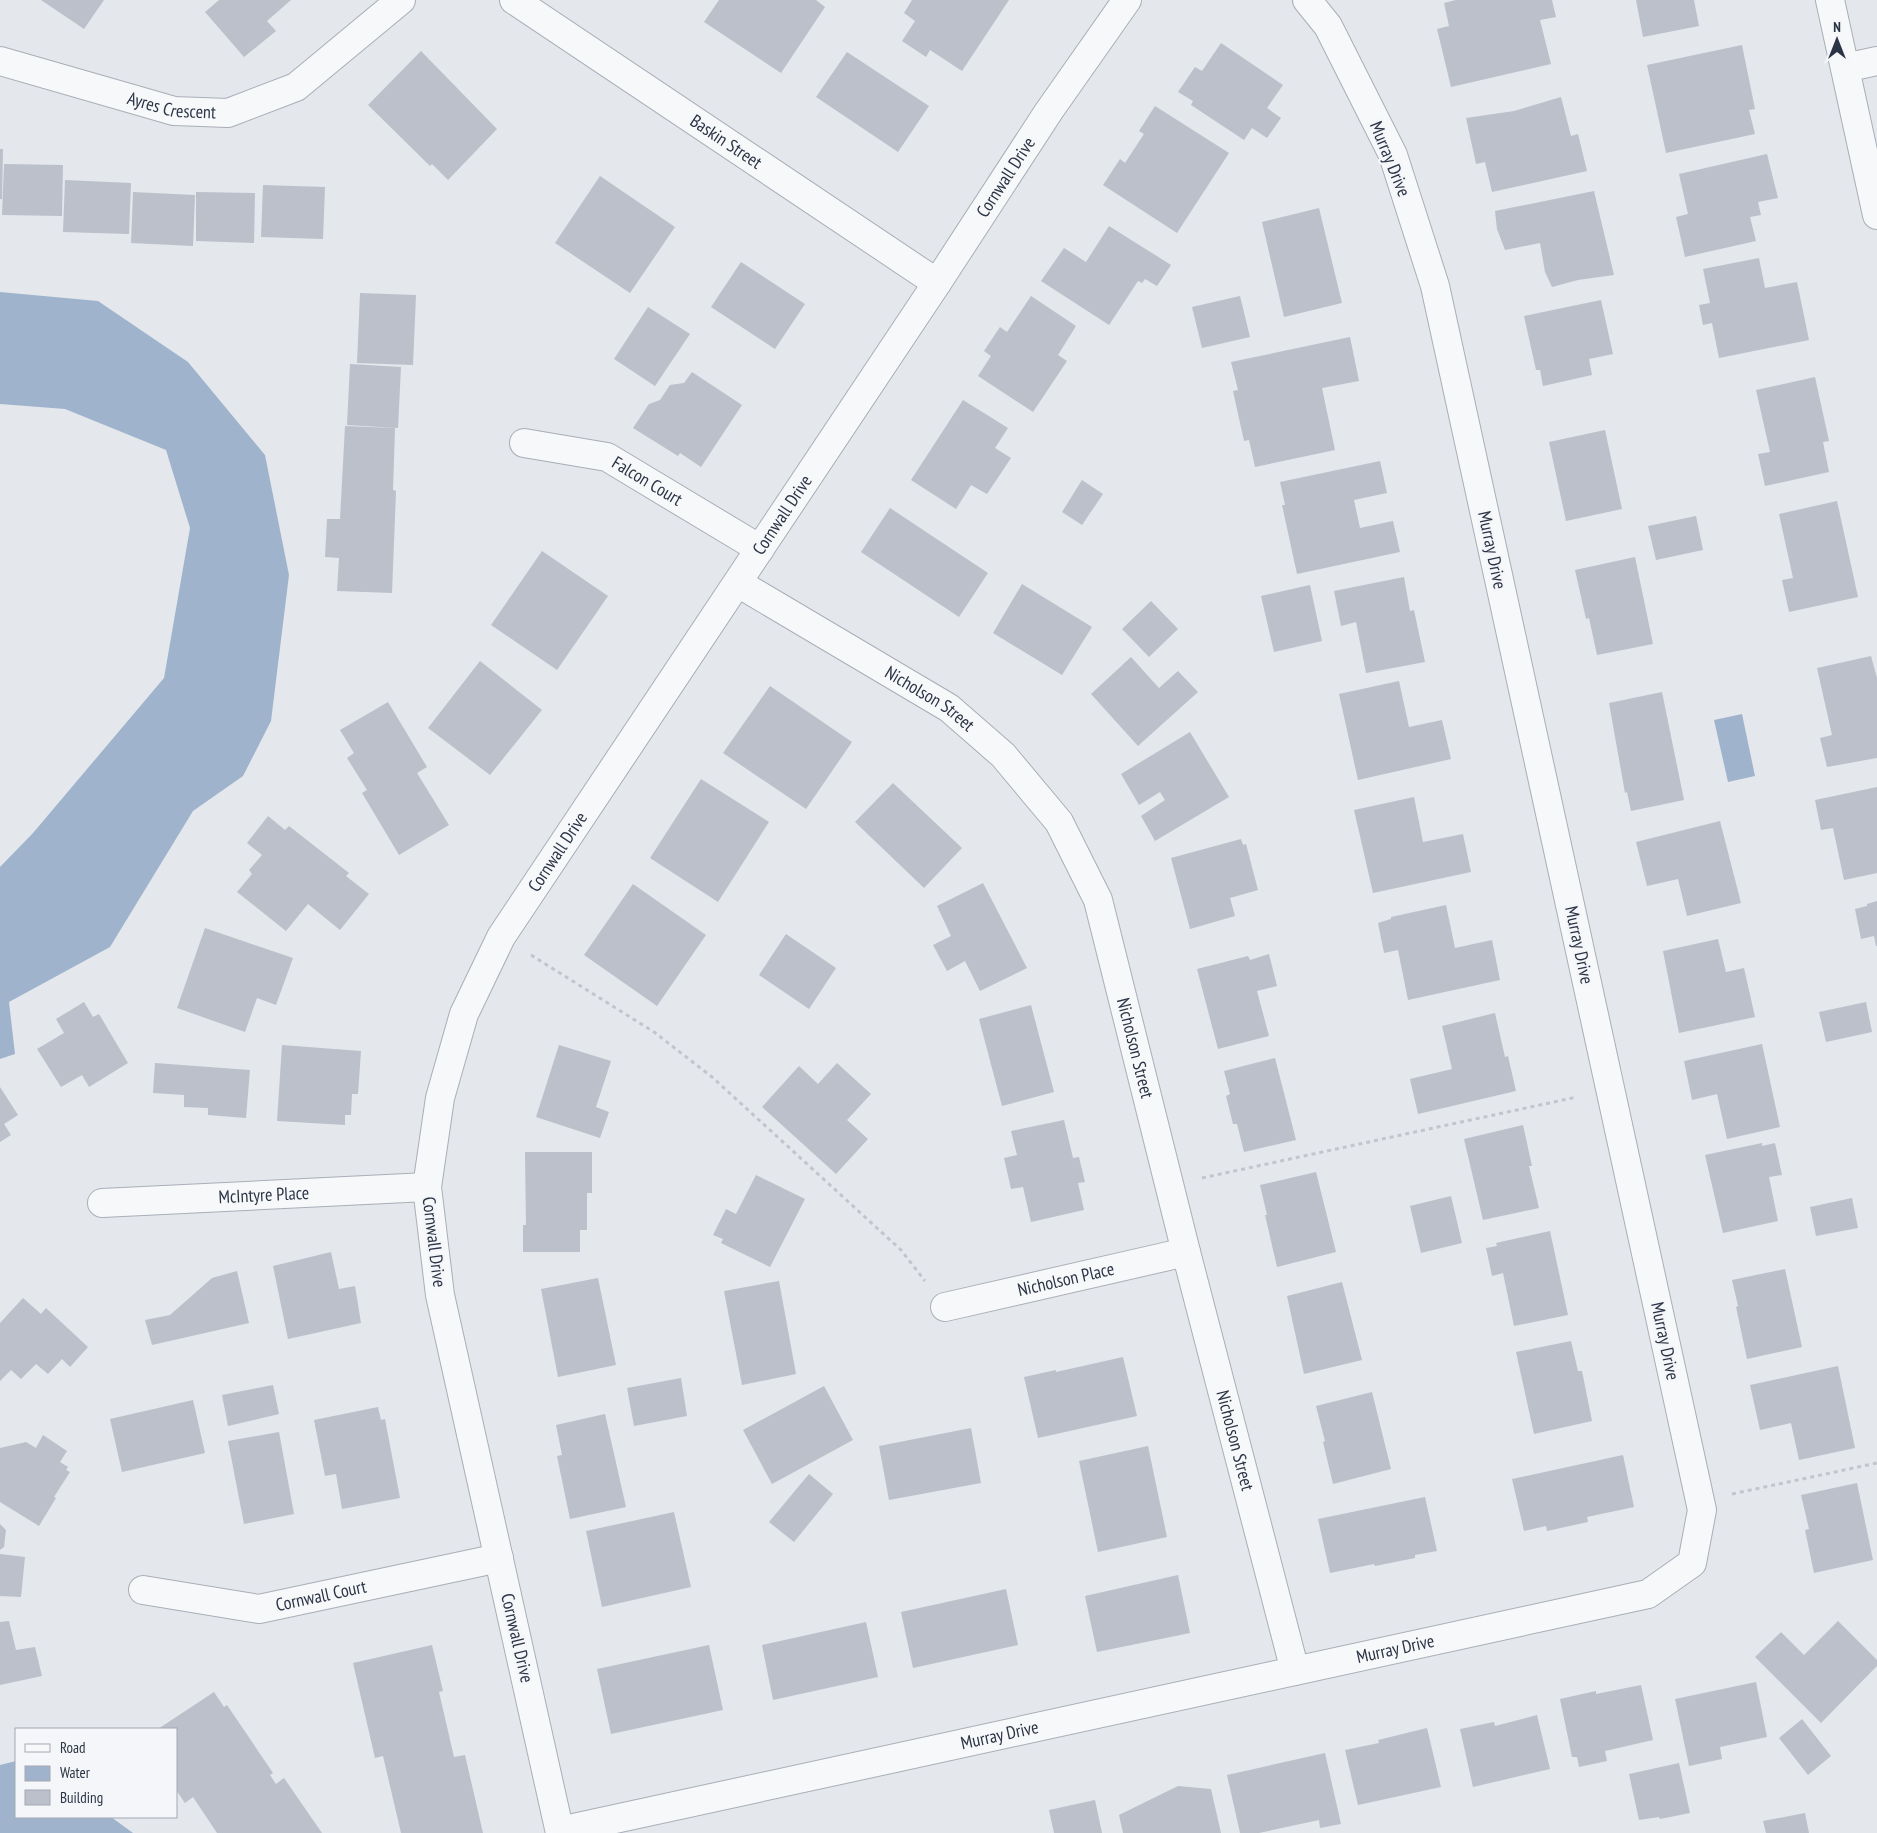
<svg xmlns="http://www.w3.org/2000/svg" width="1877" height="1833" font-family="'PT Sans Narrow',sans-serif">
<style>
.water{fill:#9fb4cc}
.building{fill:#bbc0ca}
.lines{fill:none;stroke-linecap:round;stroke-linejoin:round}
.minor-casing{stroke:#a9aeb7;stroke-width:30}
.path{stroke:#c2c5cb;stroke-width:3;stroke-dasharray:4 4;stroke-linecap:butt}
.minor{stroke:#f7f8fa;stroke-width:28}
.labels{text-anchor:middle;stroke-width:5;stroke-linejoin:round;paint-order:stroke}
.street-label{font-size:18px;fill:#2b3445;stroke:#f4f6f9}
</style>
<rect width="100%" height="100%" fill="#e4e7ec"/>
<path class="water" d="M0 292 98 301 188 362 265 455 289 575 271 721 243 776 193 811 110 947 9 1002 15 1054 0 1059V867L33 833 164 678 190 528 166 450 65 409 0 404Z
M1742 714 1755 776 1728 782 1714 720Z
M16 1761V1817H111L133 1833H0V1765Z"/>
<path class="building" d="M41 0H104L84 29Z
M219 0H291L267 21 276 31 244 57 205 12Z
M719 0H816L825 7 781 73 704 22Z
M912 0H1009L962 71 930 50 926 57 902 41 915 21 904 13Z
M1456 0H1552L1556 17 1540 20 1551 64 1451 87 1437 29 1449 26 1444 3Z
M1636 0H1694L1699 26 1643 37Z
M1221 43 1283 85 1267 108 1281 118 1267 138 1252 128 1244 140 1191 105 1193 101 1178 92 1195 67 1202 71Z
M1742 45 1755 109 1749 110 1755 134 1666 153 1647 65Z
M421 51 497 129 448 180 432 164 430 166 368 105Z
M847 52 929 106 898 152 816 97Z
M1561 97 1571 136 1578 134 1587 171 1492 192 1485 162 1476 164 1466 118 1514 111Z
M1155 106 1229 153 1177 233 1103 185 1120 159 1125 163 1144 134 1139 131Z
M0 149H3L2 199H0Z
M1767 154 1778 198 1758 202 1761 215 1750 217 1756 241 1685 257 1676 217 1688 214 1679 174Z
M4 164 63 165 62 216 2 215Z
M600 176 675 227 630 293 555 243Z
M65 180 131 183 129 234 63 232Z
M263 185 325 187 323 239 261 237Z
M1594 191 1614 275 1578 280 1552 287 1545 272 1540 243 1505 250 1497 229 1495 211Z
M133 192 195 195 193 246 131 243Z
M196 192 255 193 254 243 196 241Z
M1319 208 1342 303 1284 317 1262 222Z
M1109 226 1171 265 1157 286 1145 279 1142 283 1138 281 1109 325 1041 281 1064 248 1086 262Z
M1759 258 1765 288 1797 282 1809 340 1719 358 1712 323 1703 325 1699 305 1710 303 1703 269Z
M741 262 805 304 775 349 711 307Z
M360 293 416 295 413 365 357 363Z
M1031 296 1076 326 1058 355 1067 361 1033 412 978 376 991 356 984 351 1000 327 1007 332Z
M1240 296 1250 337 1202 348 1192 307Z
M1601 300 1613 354 1589 359 1592 375 1543 386 1540 370H1536L1524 316Z
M648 307 690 334 655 386 614 359Z
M1350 337 1359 381 1322 388 1335 450 1255 467 1249 440 1244 441 1233 391 1238 390 1231 362Z
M350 364 401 367 398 428 347 425Z
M692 372 742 405 701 467 680 453 678 456 633 428 649 404 660 400 670 385 684 383Z
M1815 377 1829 441 1823 442 1829 472 1765 486 1758 454 1770 452 1756 390Z
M963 400 1008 428 995 448 1011 458 987 494 971 485 956 509 911 480Z
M345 426 395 428 393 490 396 491 392 593 337 591 339 558 325 557 327 519H340Z
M1605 430 1622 509 1566 521 1549 442Z
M1380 461 1387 493 1354 500 1360 528 1393 521 1400 552 1297 574 1282 505H1285L1280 482Z
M1082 480 1103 494 1082 525 1062 512Z
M1837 501 1858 597 1789 612 1782 580 1793 578 1779 514Z
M890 508 988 573 959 617 861 552Z
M1696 516 1703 550 1656 560 1648 526Z
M542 551 608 596 557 670 491 625Z
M1635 557 1653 644 1597 655 1589 618 1586 619 1575 570Z
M1404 577 1410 611 1414 610 1425 662 1366 673 1356 622 1341 626 1334 591Z
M1022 584 1092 627 1062 675 993 633Z
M1310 585 1322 641 1274 652 1261 596Z
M1151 601 1178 629 1149 657 1122 629Z
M1871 656 1877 678V758L1827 767 1820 738 1832 735 1817 668Z
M1131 657 1159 688 1178 671 1198 692 1138 746 1091 694Z
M480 661 542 710 490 775 428 728Z
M1399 681 1409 727 1442 720 1451 759 1358 780 1339 694Z
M770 686 852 742 806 809 723 753Z
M1662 692 1684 800 1631 811 1627 792 1625 793 1609 703Z
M388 702 427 767 417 773 449 825 399 855 362 793 367 790 347 758 354 753 340 730Z
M1190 732 1229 797 1155 841 1141 816 1165 800 1160 792 1139 805 1121 774Z
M701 779 769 822 718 902 650 858Z
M893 783 962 848 924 888 855 822Z
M1877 787V873L1844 880 1833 828 1821 830 1815 800Z
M1414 797 1423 842 1463 834 1471 872 1373 893 1354 810Z
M268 816 285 830 289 826 349 873 346 876 369 894 340 930 308 904 286 931 237 892 252 874 249 870 262 855 247 843Z
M1720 821 1741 903 1687 916 1678 879 1647 886 1636 842Z
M1241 839 1243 845 1246 844 1258 890 1230 898 1235 916 1190 929 1171 858Z
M983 883 1027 968 980 991 965 961 947 971 933 945 951 936 937 906Z
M633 884 706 935 657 1006 584 955Z
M1877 901V946H1876L1874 936 1861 939 1855 909 1867 906V904Z
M1446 905 1455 948 1492 940 1500 980 1408 1000 1398 950 1384 953 1378 923 1391 919V917Z
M205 928 293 958 276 1005 257 998 245 1032 177 1008Z
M786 934 836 968 809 1009 759 975Z
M1718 939 1726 972 1744 968 1755 1017 1679 1033 1663 951Z
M1269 954 1277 986 1257 991 1269 1036 1218 1049 1197 969 1248 956 1250 960Z
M84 1002 93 1017 99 1014 128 1063 89 1087 82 1075 61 1087 37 1049 64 1033 56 1019Z
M1866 1002 1872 1032 1826 1042 1819 1012Z
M1031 1005 1054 1092 1002 1106 979 1019Z
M1495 1013 1505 1057 1508 1056 1516 1091 1418 1114 1410 1079 1452 1069 1442 1026Z
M1762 1044 1780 1127 1727 1139 1717 1094 1692 1100 1684 1061Z
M282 1045 361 1051 358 1094H352L351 1115H345V1125L277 1121Z
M559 1045 611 1061 596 1107 609 1112 600 1138 536 1117Z
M1275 1058 1296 1140 1244 1152 1237 1124H1233L1226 1096 1230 1094 1224 1071Z
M155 1063 250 1070 246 1118 208 1115V1108L184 1107V1095L153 1093Z
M837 1063 871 1094 847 1120 868 1139 836 1174 762 1107 799 1066 818 1084Z
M0 1087 18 1115 4 1124 11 1135 0 1142Z
M1064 1120 1073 1158 1079 1157 1085 1182 1078 1183 1084 1210 1031 1222 1023 1187 1011 1189 1004 1158 1017 1155 1011 1131Z
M1523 1125 1532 1166H1529L1539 1208 1483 1220 1464 1139Z
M1762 1143V1146L1775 1143 1782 1175 1769 1177 1778 1221 1723 1233 1705 1155Z
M525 1152H592V1193H587V1230H580V1252H523V1225H526Z
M1316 1172 1336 1252 1277 1267 1265 1215H1267L1260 1185Z
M756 1175 805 1199 770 1267 721 1243 723 1239 713 1235 726 1209 736 1214Z
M1451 1196 1462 1243 1421 1253 1410 1206Z
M1852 1198 1858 1228 1816 1236 1810 1207Z
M1550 1231 1568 1315 1514 1326 1503 1273 1492 1276 1486 1248 1497 1246 1496 1243Z
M331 1252 339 1289 355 1286 361 1323 288 1339 273 1266Z
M1785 1269 1802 1347 1747 1359 1736 1307 1738 1306 1732 1280Z
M237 1271 249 1323 152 1345 145 1320 170 1315 212 1278Z
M598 1278 616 1365 558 1377 541 1289Z
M779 1281 796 1374 742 1385 724 1291Z
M1342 1282 1362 1360 1304 1374 1287 1296Z
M23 1298 41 1314 46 1308 88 1347 70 1367 62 1359 48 1374 36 1364 21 1379 11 1370 0 1381V1323Z
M1571 1341 1578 1371H1582L1592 1421 1534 1434 1516 1352Z
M1123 1357 1137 1416 1038 1438 1024 1377 1056 1370V1372Z
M1838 1366 1855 1448 1799 1460 1791 1423 1760 1430 1750 1385Z
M681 1378 687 1416 634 1426 627 1388Z
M273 1385 279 1414 228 1426 222 1395Z
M824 1386 853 1440 772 1484 743 1430Z
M1372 1392 1391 1469 1333 1484 1323 1442 1325 1441 1316 1406Z
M193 1400 205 1453 122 1472 110 1419Z
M378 1407 381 1420 385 1419 400 1498 342 1509 336 1474 325 1476 314 1420Z
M605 1414 626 1507 570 1519 557 1456 562 1455 556 1425Z
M971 1428 981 1483 889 1500 879 1446Z
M279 1432 294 1514 244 1524 228 1441Z
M43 1435 67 1451 60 1462 68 1467 66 1470 70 1472 54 1497 56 1498 39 1526 0 1502V1448L26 1442 36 1448Z
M1148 1446 1167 1537 1098 1552 1079 1461Z
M1623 1455 1634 1507 1587 1517 1588 1522 1547 1531 1546 1526 1524 1531 1512 1479Z
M809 1474 833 1494 794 1542 769 1522Z
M1857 1483 1873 1560 1814 1573 1805 1530 1809 1529 1801 1495Z
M1425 1497 1437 1551 1415 1555V1558L1375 1566 1374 1564 1330 1573 1318 1519Z
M674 1512 691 1587 602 1607 586 1531Z
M0 1524 6 1530 4 1547 0 1550Z
M0 1554 25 1557 21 1597 0 1596Z
M1178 1575 1190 1633 1097 1652 1085 1596Z
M1006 1589 1018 1645 913 1668 901 1612Z
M9 1621 16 1650 35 1647 42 1676 0 1685V1622Z
M1838 1621 1877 1660V1666L1821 1723 1755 1657 1781 1632 1804 1655Z
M866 1622 878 1677 773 1700 762 1645Z
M432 1645 443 1691 439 1692 454 1757 465 1755 483 1833H401L383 1756 375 1758 353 1663Z
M709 1645 723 1710 611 1734 597 1669Z
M1756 1682 1767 1737 1720 1747 1722 1759 1689 1766 1675 1699Z
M1641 1685 1653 1740 1605 1751 1607 1761 1579 1767 1577 1757H1572L1560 1699 1596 1691V1694Z
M214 1692 224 1707 227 1705 273 1773 270 1775 276 1784 284 1778 322 1833H217L193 1797 185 1803 176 1790V1729H158Z
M1537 1715 1550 1769 1473 1787 1460 1729 1494 1722 1495 1726Z
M1802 1719 1831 1756 1808 1775 1779 1738Z
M1427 1728 1441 1787 1358 1805 1345 1750 1379 1743 1378 1740Z
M1325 1753 1341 1824 1320 1828 1319 1820 1259 1833H1240L1227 1775Z
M1679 1763 1690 1813 1660 1819 1659 1817 1639 1820 1629 1774Z
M1178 1786 1211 1789 1221 1833H1123L1119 1815Z
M1095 1800 1102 1833H1054L1049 1810Z
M1805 1813 1809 1833H1766L1763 1821Z"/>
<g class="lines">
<g class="minor-casing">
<g id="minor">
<path id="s1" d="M514 0 937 283"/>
<path d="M1830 0 1877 215"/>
<path id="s2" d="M0 61 174 111 228 113 296 87 401 0"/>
<path d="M1845 68 1877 61"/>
<path id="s3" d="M524 443 607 457 760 549"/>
<path id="s4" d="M738 583 949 708 1003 755 1059 822 1098 900 1186 1252 1295 1671"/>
<path id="s5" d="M102 1203 427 1187"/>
<path id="s6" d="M945 1307 1186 1252"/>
<path id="s7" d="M143 1590 259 1609 499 1558"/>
<path id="s8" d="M560 1831 1648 1594 1692 1563 1702 1510 1435 286 1393 155 1328 26 1307 0"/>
<path id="s9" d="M560 1833 440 1295 427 1187 440 1098 464 1014 501 937 937 283 1049 111 1127 0"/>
</g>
</g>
<path class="path" d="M531 955 654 1032 712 1077 901 1250 925 1281
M1202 1178 1577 1097
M1732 1494 1877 1463"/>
<use href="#minor" class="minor"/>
</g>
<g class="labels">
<g class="street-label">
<text dy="6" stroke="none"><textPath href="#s2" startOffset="178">Ayres Crescent</textPath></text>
<text dy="6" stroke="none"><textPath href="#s1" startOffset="255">Baskin Street</textPath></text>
<text transform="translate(1390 159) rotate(68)" y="6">Murray Drive</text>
<text dy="6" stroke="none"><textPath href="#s9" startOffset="1835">Cornwall Drive</textPath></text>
<text dy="6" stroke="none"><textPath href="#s3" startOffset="131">Falcon Court</textPath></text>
<text dy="6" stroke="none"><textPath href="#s9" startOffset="1430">Cornwall Drive</textPath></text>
<text transform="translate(1492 550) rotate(78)" y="6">Murray Drive</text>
<text dy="6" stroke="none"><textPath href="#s4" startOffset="224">Nicholson Street</textPath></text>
<text dy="6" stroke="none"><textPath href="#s9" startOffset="1025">Cornwall Drive</textPath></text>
<text transform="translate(1579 945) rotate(78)" y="6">Murray Drive</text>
<text dy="6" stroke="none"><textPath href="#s4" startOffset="644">Nicholson Street</textPath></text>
<text dy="6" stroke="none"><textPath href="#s5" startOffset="162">McIntyre Place</textPath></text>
<text transform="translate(434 1242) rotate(83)" y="6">Cornwall Drive</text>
<text dy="6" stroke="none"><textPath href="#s6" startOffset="124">Nicholson Place</textPath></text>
<text transform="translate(1665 1341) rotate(78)" y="6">Murray Drive</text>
<text dy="6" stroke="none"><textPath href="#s4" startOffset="1049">Nicholson Street</textPath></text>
<text dy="6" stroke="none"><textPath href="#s7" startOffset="181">Cornwall Court</textPath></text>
<text transform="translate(517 1638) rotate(77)" y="6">Cornwall Drive</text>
<text dy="6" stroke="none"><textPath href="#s8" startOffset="855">Murray Drive</textPath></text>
<text dy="6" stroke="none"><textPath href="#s8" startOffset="450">Murray Drive</textPath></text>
</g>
</g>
<rect x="15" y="1728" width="162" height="90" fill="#f4f6f9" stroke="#a4a8b1"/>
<rect x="25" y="1744" width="25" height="8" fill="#f7f8fa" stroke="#a4a8b1"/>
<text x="60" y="1753" font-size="15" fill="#2b3445">Road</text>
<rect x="25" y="1766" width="25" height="15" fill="#9fb4cc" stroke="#a4a8b1"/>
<text x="60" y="1778" font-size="15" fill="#2b3445">Water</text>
<rect x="25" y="1790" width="25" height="15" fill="#bbc0ca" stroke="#a4a8b1"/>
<text x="60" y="1803" font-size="15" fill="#2b3445">Building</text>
<g transform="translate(1837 40)" stroke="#f4f6f9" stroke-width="4" paint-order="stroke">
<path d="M0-4L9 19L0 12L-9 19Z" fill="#2b3445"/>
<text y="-8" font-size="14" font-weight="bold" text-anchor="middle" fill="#2b3445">N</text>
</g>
</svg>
